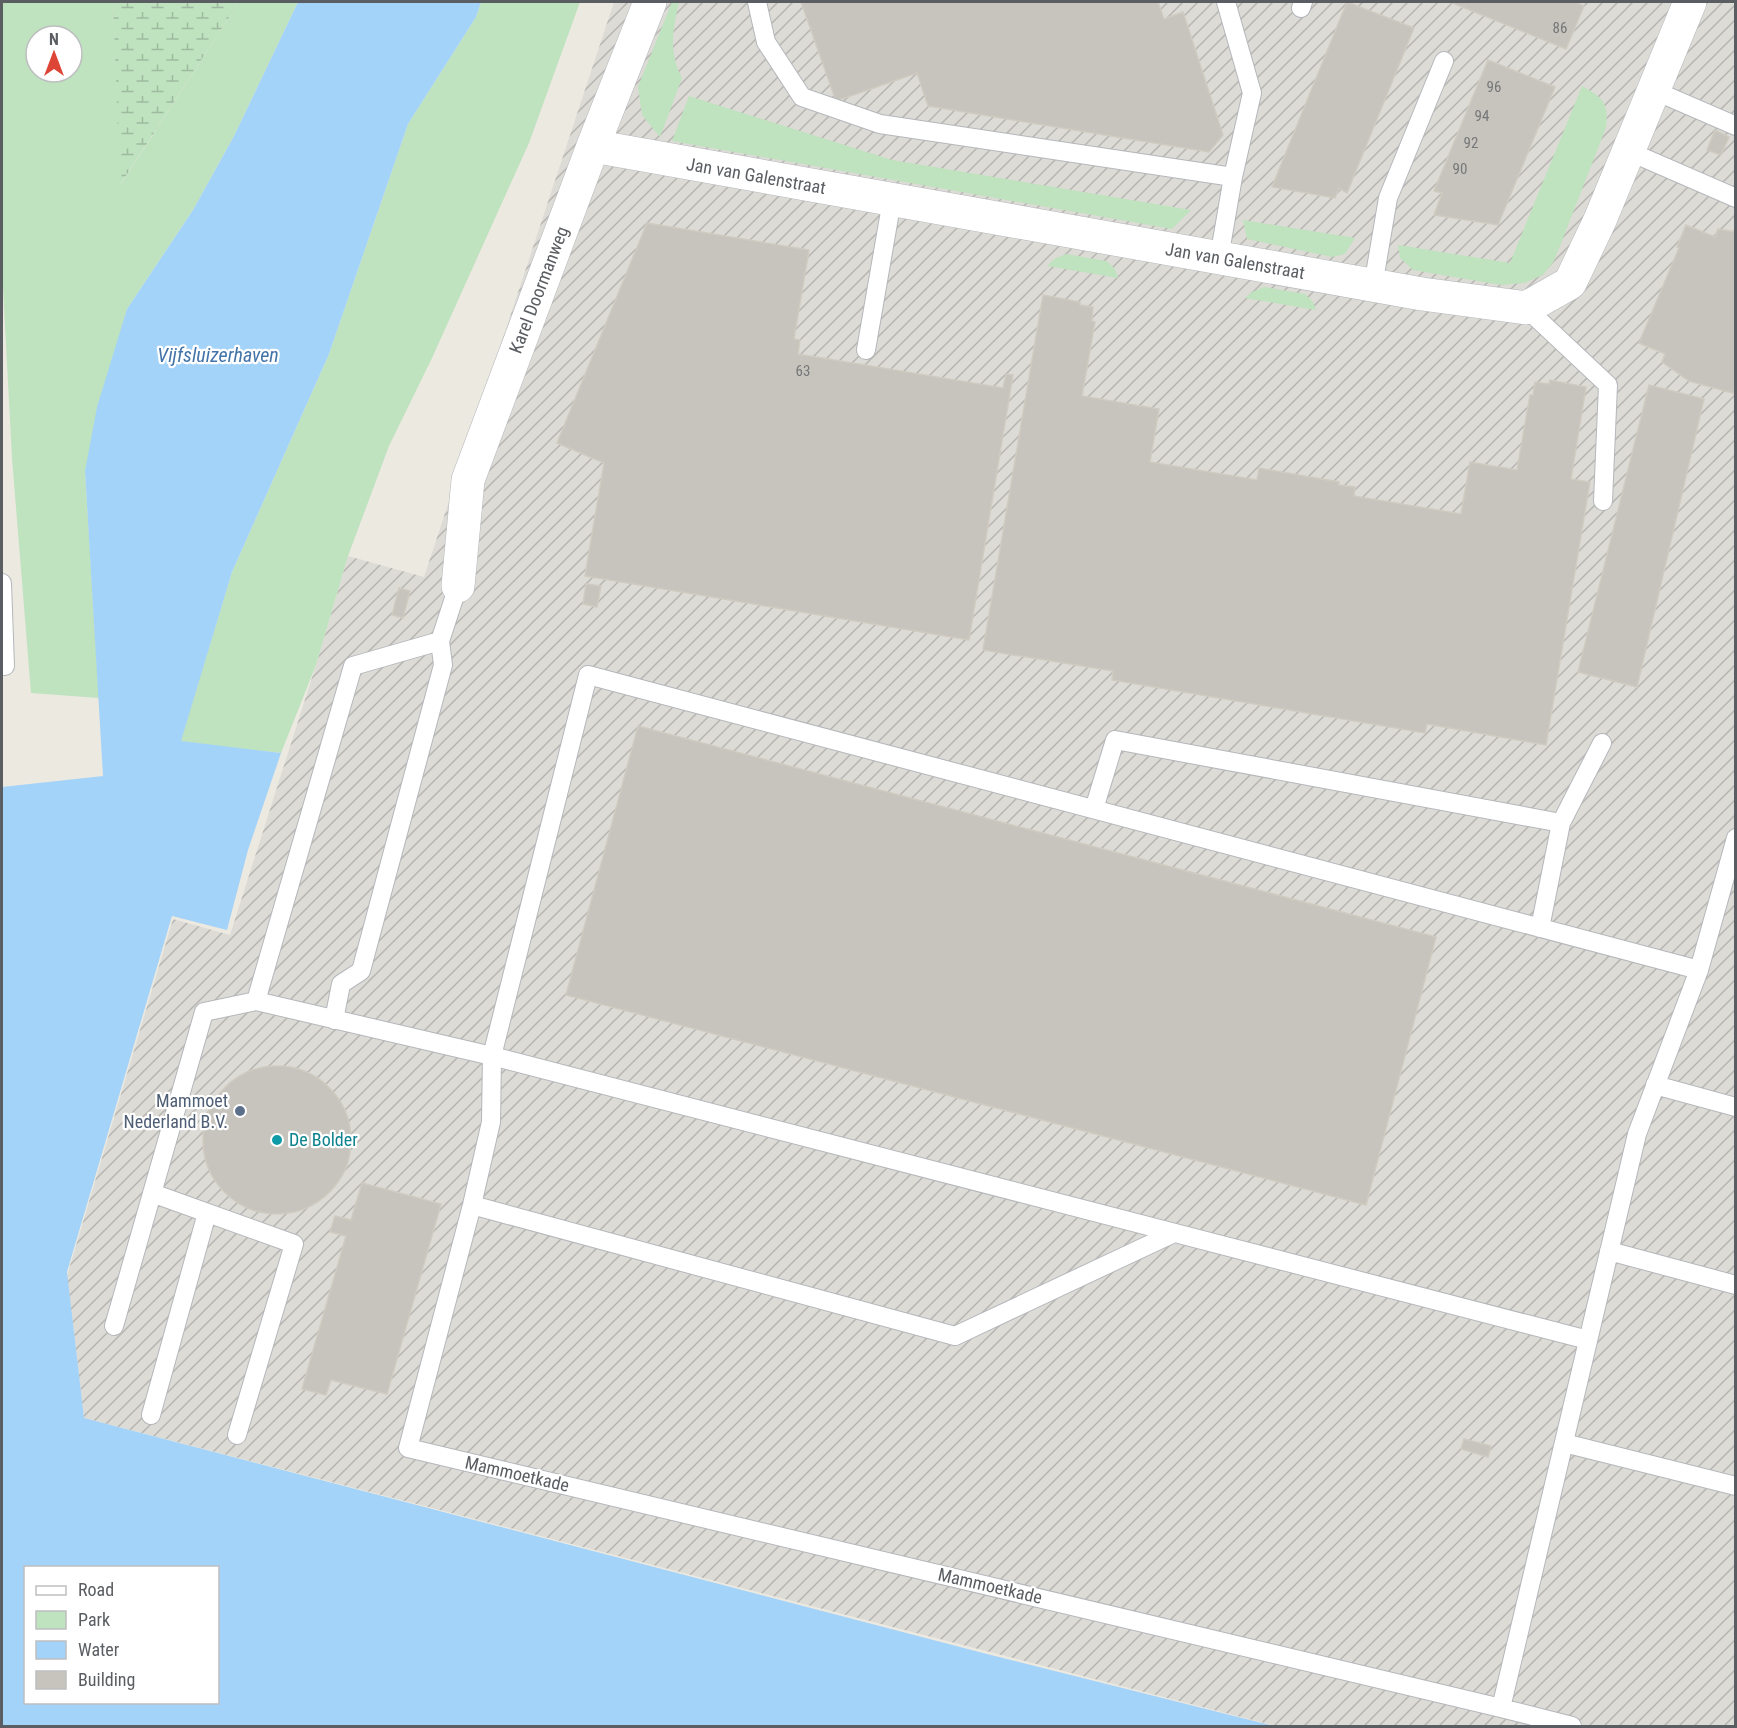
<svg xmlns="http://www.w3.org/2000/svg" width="1737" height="1728" font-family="'Roboto Condensed',sans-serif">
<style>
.industrial{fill:url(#industrial-furrows)}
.green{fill:#bfe2bf;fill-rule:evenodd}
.wetland{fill:url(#wetland-marsh)}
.water{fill:#a4d3f9;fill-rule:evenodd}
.building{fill:#c7c4be;stroke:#d0cbc0;stroke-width:1.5}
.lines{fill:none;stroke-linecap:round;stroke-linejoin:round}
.lane-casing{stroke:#b4b7bb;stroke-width:20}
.street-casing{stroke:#b4b7bb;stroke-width:34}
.lane{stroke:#fff;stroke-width:18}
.street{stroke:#fff;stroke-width:33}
.service-dot{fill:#5c6f8a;stroke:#fff;stroke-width:2}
.culture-dot{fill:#0f9aa8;stroke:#fff;stroke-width:2}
.labels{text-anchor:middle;stroke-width:4.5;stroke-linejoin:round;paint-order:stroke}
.number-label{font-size:15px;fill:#757778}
.street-label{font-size:18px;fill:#5a5d61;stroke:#fff}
.service-label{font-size:18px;fill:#4e5e75;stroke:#fff;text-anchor:end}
.culture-label{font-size:18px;fill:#0d838f;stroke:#fff;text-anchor:start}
.water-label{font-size:20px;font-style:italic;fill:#4374a9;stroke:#fff}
</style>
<defs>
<pattern id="industrial-furrows" width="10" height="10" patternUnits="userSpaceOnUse" patternTransform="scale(1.5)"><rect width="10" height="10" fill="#dddbd6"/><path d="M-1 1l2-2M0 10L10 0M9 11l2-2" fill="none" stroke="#b6b5b1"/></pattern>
<pattern id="wetland-marsh" width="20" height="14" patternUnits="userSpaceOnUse" patternTransform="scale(1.5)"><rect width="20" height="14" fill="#bfe2bf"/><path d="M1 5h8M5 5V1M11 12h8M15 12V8" fill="none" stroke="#9eba9f"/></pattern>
</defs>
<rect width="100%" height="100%" fill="#ece9e1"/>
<path class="industrial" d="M614 2H1735V1726H1276L84 1418 67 1276 173 919 230 935 316 665 348 556 424 577Z"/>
<path class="green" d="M2 2H113L121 184 239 2H298L234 136 193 210 127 309 85 471 99 698 31 693 12 458 2 269ZM36 36H72V72H36Z
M481 2H580L529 143 432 358 389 446 348 556 316 665 281 753 180 742 232 572 329 354 408 124 476 17Z
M672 2H679C673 30 668 51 682 78L660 137 642 115 638 87Z
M1582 86C1603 98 1609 102 1606 128L1554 261 1543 275 1524 283 1501 285 1413 270 1400 258 1398 245 1510 263Z
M689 96 892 160 1191 210 1172 229 672 141Z
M1243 220 1355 238 1345 254 1332 257 1247 239Z
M1066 254 1107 261 1115 269 1118 278 1047 266 1054 259Z
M1264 287 1305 294 1313 302 1316 310 1245 298 1252 292Z"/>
<path class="wetland" d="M113 2H239L120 185Z"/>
<path class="water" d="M298 2H481L476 17 408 124 329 354 232 572 181 741 281 753 248 850 227 930 172 916 67 1272 84 1418 983 1653 1274 1726H2V787L103 776 85 471 97 407 127 309 193 210 234 136ZM26 1568H218V1702H26Z"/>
<path class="building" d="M801 2H1158L1164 19 1183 12 1223 135 1209 152 928 106 917 73 836 101Z
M1347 2 1414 28 1347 193 1339 188 1335 198 1272 187Z
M1450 2H1575L1584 6 1566 49Z
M1488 60 1555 87 1498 225 1434 215 1442 193 1434 191Z
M1715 130 1729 137 1721 155 1707 150Z
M647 223 809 250 794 339 800 340 798 354 1003 388 1006 374 1013 375 969 640 585 576 604 463 557 443Z
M1686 225 1715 237 1718 229 1736 232V394L1689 381 1662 362 1665 354 1639 343 1679 248 1677 247Z
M1043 295 1080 302V305L1093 307 1092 321 1095 322 1082 396 1159 409 1150 462 1257 480 1259 468 1339 482V485L1355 487 1354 496 1461 514 1470 462 1517 470 1530 395H1533L1535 382 1549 384 1550 380 1586 387 1571 479 1590 482 1546 745 1427 724 1425 733 1112 680 1113 671 983 650Z
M1649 385 1704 399 1637 687 1578 672Z
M586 584 601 586 597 607 583 604Z
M399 588 410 591 403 618 392 615Z
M638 726 1436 937 1366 1205 566 995Z
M203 1140a74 74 0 1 1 148 0a74 74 0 1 1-148 0Z
M362 1183 441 1204 387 1394 331 1380 326 1395 302 1389 346 1236 330 1232 335 1216 351 1220Z
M1464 1439 1491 1446 1488 1457 1461 1449Z"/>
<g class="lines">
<g class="lane-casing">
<path id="lane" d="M757 2 766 42 802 97 880 124 1233 177
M1301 8 1303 2
M1653 90 1736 126
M1628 151 1736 198
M1219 258 1233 177 1252 93 1226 2
M1373 286 1388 198 1444 61
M1526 308 1608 385 1603 501
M866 350 892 200
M2 583 5 666H2
M440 641 353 666 256 1001 492 1056 491 1122 472 1205 408 1448 1501 1708 1572 1726
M1094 809 1115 740 1561 823 1602 743
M1540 928 1561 823
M334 1020 341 984 361 971 443 665 440 641 458 586
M1655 1085 1736 1107
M152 1193 294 1244 237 1435
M472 1205 955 1336 1174 1233
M1609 1251 1736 1285
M114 1326 204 1012 256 1001
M1588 1340 492 1056 588 675 1699 970
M151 1415 207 1213
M1564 1443 1736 1486
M1501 1708 1637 1134 1699 970 1736 838"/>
</g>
<g class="street-casing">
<path id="street" d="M593 146 1422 294 1526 308 1570 283 1600 220 1690 2
M458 586 468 480 593 146 650 2"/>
</g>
<use href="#lane" class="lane"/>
<use href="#street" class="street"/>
</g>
<circle class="service-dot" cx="240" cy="1111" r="6"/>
<circle class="culture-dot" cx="277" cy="1140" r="6"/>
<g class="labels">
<g class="number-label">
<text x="1560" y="33">86</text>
<text x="1494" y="92">96</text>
<text x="1482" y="121">94</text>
<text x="1471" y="148">92</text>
<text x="1460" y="174">90</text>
<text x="803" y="376">63</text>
</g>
<g class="street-label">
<text transform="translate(756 176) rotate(10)" y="6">Jan van Galenstraat</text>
<text transform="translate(1235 261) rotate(10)" y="6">Jan van Galenstraat</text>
<text transform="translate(539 290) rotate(-69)" y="6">Karel Doormanweg</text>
<text transform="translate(517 1474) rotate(13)" y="6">Mammoetkade</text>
<text transform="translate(990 1586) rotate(13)" y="6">Mammoetkade</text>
</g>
<g class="service-label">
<text x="228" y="1107">Mammoet<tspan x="228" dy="21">Nederland B.V.</tspan></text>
</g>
<g class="culture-label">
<text x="289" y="1146">De Bolder</text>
</g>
<g class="water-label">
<text x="218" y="362">Vijfsluizerhaven</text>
</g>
</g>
<rect width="1737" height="1728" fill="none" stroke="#5a5d61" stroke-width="6"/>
<rect x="24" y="1566" width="195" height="138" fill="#ffffff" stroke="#bdbec0" stroke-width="1.5"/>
<rect x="36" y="1586" width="30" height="9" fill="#ffffff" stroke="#bdbec0" stroke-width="1.5"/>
<text x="78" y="1596" font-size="18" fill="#5a5d61">Road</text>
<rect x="36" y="1611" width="30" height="18" fill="#bfe2bf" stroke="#bdbec0" stroke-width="1.5"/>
<text x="78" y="1626" font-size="18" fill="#5a5d61">Park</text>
<rect x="36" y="1641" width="30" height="18" fill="#a4d3f9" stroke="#bdbec0" stroke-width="1.5"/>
<text x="78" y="1656" font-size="18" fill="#5a5d61">Water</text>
<rect x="36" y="1671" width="30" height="18" fill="#c7c4be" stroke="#bdbec0" stroke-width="1.5"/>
<text x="78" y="1686" font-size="18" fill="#5a5d61">Building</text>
<g transform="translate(54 54)"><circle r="28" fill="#ffffff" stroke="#bdbec0" stroke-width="1.5"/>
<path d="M0-4.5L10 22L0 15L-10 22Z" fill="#dd4536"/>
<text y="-9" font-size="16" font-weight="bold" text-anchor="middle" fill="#5a5d61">N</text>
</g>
</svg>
